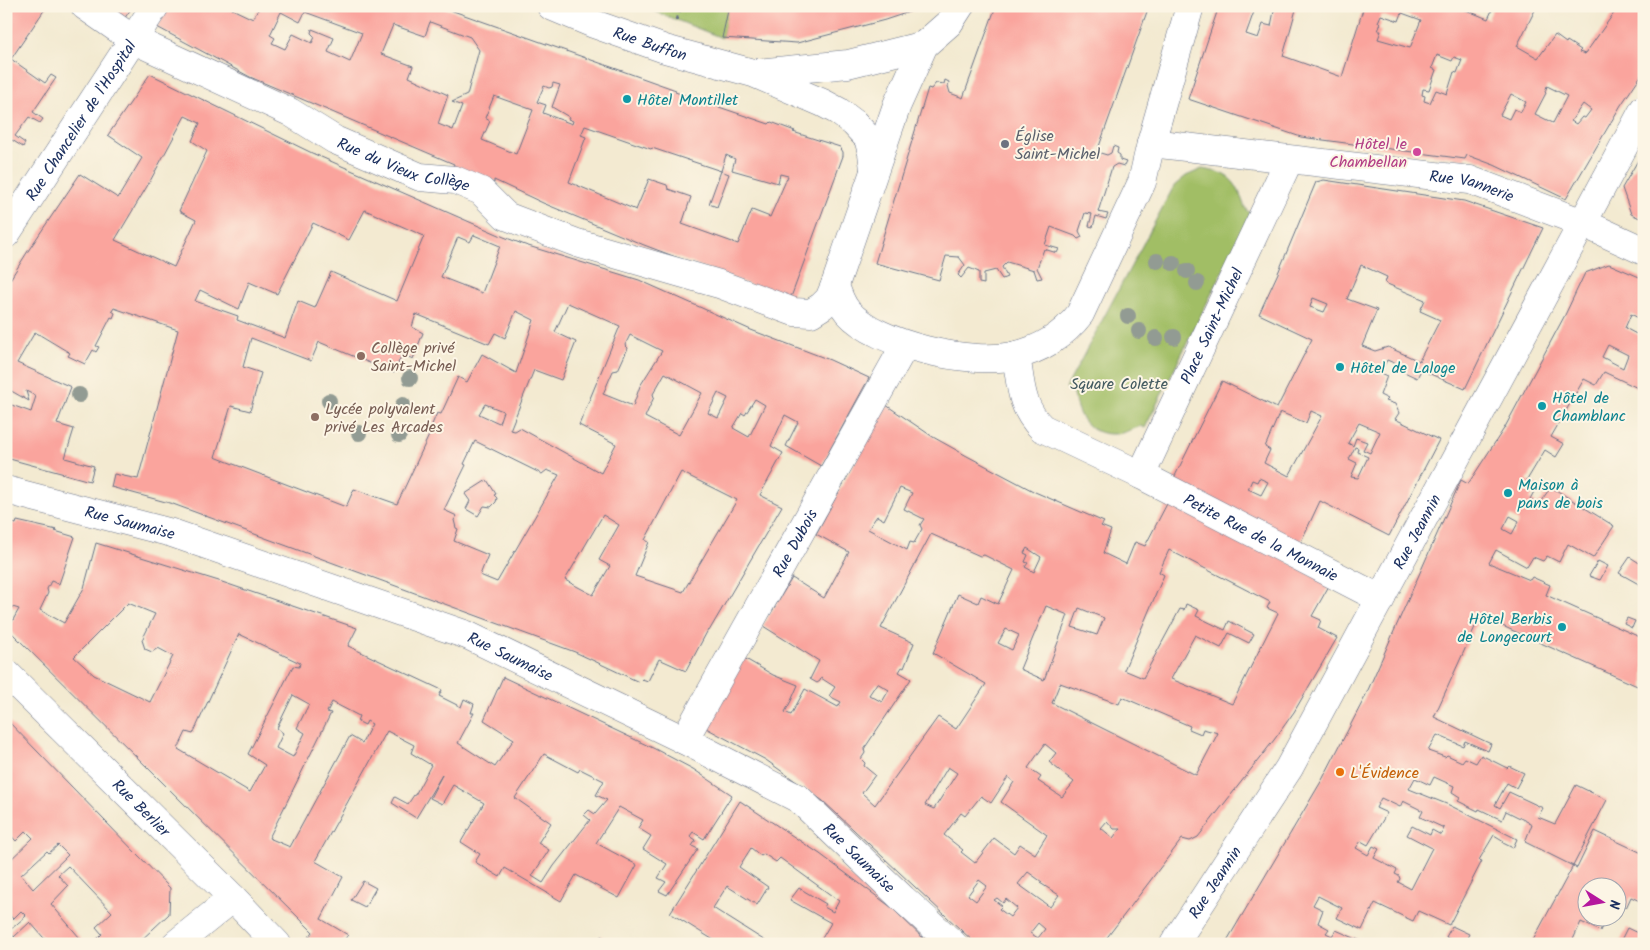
<svg xmlns="http://www.w3.org/2000/svg" width="1650" height="950" font-family="Kalam,sans-serif">
<style>
.green{fill:#a1be65;stroke:#5e7662}
.building{fill:#faa49d;fill-rule:evenodd}
.lines{fill:none;stroke-linecap:round;stroke-linejoin:round}
.minor-casing{stroke:#677086;stroke-width:29}
.path{stroke:#677086;stroke-width:3;stroke-dasharray:4 4;stroke-linecap:butt}
.minor{stroke:#fff;stroke-width:28}
.tree{fill:#929b93}
.culture-dot{fill:#0f9aa8;stroke:#fcf5e5;stroke-width:2}
.worship-dot{fill:#6b7280;stroke:#fcf5e5;stroke-width:2}
.hotel-dot{fill:#d1479c;stroke:#fcf5e5;stroke-width:2}
.education-dot{fill:#8d6e63;stroke:#fcf5e5;stroke-width:2}
.food-dot{fill:#e8710a;stroke:#fcf5e5;stroke-width:2}
.labels{text-anchor:middle;stroke-width:4;stroke-linejoin:round;paint-order:stroke}
.street-label{font-size:16px;fill:#1b2f5e;stroke:#fcf5e5}
.culture-label{font-size:16px;fill:#0d838f;stroke:#fcf5e5;text-anchor:start}
.worship-label{font-size:16px;fill:#5b616d;stroke:#fcf5e5;text-anchor:start}
.hotel-label{font-size:16px;fill:#b23c85;stroke:#fcf5e5;text-anchor:end}
.education-label{font-size:16px;fill:#785e54;stroke:#fcf5e5;text-anchor:start}
.park-label{font-size:16px;fill:#435a60;stroke:#fcf5e5}
.food-label{font-size:16px;fill:#c56008;stroke:#fcf5e5;text-anchor:start}
</style>
<rect width="100%" height="100%" fill="#fcf5e5"/>
<filter id="ink" filterUnits="userSpaceOnUse"><feTurbulence type="fractalNoise" baseFrequency=".02" numOctaves="2"/><feDisplacementMap in="SourceGraphic" scale="10" xChannelSelector="R" yChannelSelector="G"/><feConvolveMatrix kernelMatrix="1 2 1 2 8 2 1 2 1" color-interpolation-filters="sRGB"/></filter>
<filter id="wash" filterUnits="userSpaceOnUse"><feTurbulence type="fractalNoise" baseFrequency=".0096" numOctaves="4" result="noise"/><feDisplacementMap in="SourceGraphic" scale="20" xChannelSelector="R" yChannelSelector="G"/><feGaussianBlur stdDeviation="1.12" result="paint"/><feColorMatrix in="noise" values="0 0 0 0 0 0 0 0 0 0 0 0 0 0 0 0 0 1.4 0 .05"/><feComposite in="paint" operator="in"/></filter>
<g filter="url(#wash)">
<rect width="100%" height="100%" fill="#f3ead1"/>
<path class="green" d="M641 6H730L722 38Z
M1202 169C1222 172 1234 176 1241 197 1244 204 1244 209 1251 214L1145 428 1141 426C1132 429 1123 434 1114 434 1088 435 1076 416 1074 393L1066 388 1174 186 1186 176Z"/>
<g id="blocks">
<path class="building" d="M6 6H47L11 59 45 83 51 75 56 78 33 112 43 119 40 123 29 117 15 136 25 143 23 147 12 140 6 149Z
M100 6H133L122 22Z
M170 6H233L232 9 253 19 260 6H439L676 90 675 92 769 124 771 122 795 131 793 132 840 147 843 152V156L790 300 644 245 543 203 494 180V183L453 167 454 164 250 77 157 27ZM281 12 300 22 305 12 362 33 350 62 328 52 334 38 312 29 311 33 315 37 312 43 293 34 285 49 272 43 275 38 270 35ZM430 22 470 37 479 50 467 95 452 102 462 106 453 130 438 124 448 95 409 77 413 66 381 54 393 25 425 36ZM553 83 560 85 552 107 569 117 568 119 573 121 572 124 543 113 546 105 537 102 544 86 549 88 552 87ZM494 96 533 110 516 154 482 140 490 121 485 118ZM585 126 651 149 652 148 721 171 726 155 735 159 732 170 778 183 780 174 788 176 770 217 752 210 738 244 682 224 691 197 668 189 667 185 649 179 636 210 569 182 586 137 581 135Z
M729 6H927L885 20 797 43 722 38Z
M996 6H1149L1097 152 1107 155 1111 153 1113 146 1118 148 1117 153 1120 155V160L1126 162 1124 166 1117 164 1112 167 1098 212 1108 214 1106 219 1096 216 1093 227 1089 226 1092 214 1085 213 1079 231 1082 237 1078 239 1075 236 1051 227 1045 245 1059 249 1057 253 1044 249 1037 268 1042 278 1037 279 1034 270 1007 262 1002 267 1007 277 1002 279 996 270 984 273V284L979 283V272L969 268 961 278 958 275 965 265 959 257 946 256 939 280 875 263 928 88 931 89 936 83 944 84 945 80 949 82 948 86 950 93 963 98Z
M1219 6H1256L1246 34 1258 38 1263 24 1271 26 1275 6H1297L1283 56 1342 77 1364 6H1456L1488 19 1494 6H1537L1517 46 1538 58 1555 35 1566 43 1567 41 1581 50 1579 52 1585 54 1619 6H1644V71L1621 105 1566 199 1494 165 1467 155 1465 159 1301 137 1188 99ZM1402 13 1421 20 1410 48 1378 39 1381 31H1378L1381 23 1378 22 1381 15 1399 21ZM1437 55 1452 61 1454 57 1462 60 1457 73 1454 72 1447 94 1436 90 1430 103 1424 101 1425 96 1422 95 1423 89 1429 90 1436 70 1432 68ZM1547 86 1567 96 1553 123 1535 114 1546 93 1545 92ZM1511 94 1526 102 1521 112 1514 109 1509 119 1500 115ZM1583 104 1591 110 1585 118 1582 117 1576 124 1571 121Z
M150 74 312 153 504 237 525 245 639 280 751 330 830 360 869 378 821 466 786 446 798 422 785 415 771 446 783 453 760 495 782 506 709 631 708 630 686 671 659 659 648 681 642 679 639 682 575 652 480 617 173 504 111 487 114 474 138 479 178 330 114 308 112 311 115 313 113 318 111 317 96 346 99 347 96 352 93 350 85 364 68 356 70 353 35 332 17 363 71 387 57 424 74 429 65 458 94 466 90 481 6 458V403L31 412 36 396 26 391 29 401 6 388V286L28 251 80 174 118 198 142 158 108 135ZM185 116 200 123 192 141 207 151 179 211 196 220 174 267 115 240 149 183ZM365 210 424 236 397 301 331 272 315 308 298 301 285 338 237 320 238 316 195 301 200 290 239 309 249 282 277 294 313 223 349 240ZM474 235 500 246 482 293 441 277 458 237 470 242ZM568 303 620 326 579 425 616 444 601 473 520 428 515 431 510 430 534 370 561 380 576 342 555 332ZM516 311 534 320 516 373 482 354 467 382 458 377 441 414 437 413 430 429H432L397 504 354 489 346 507 215 457 231 406 250 411 261 373 243 367 251 338 311 361 319 342 394 373 402 354 413 359 423 333 412 327 416 314 489 344 495 333 505 338ZM630 335 662 351 640 386 633 406 603 394 613 371 618 370 628 348 625 345ZM665 373 702 393 679 435 645 417 654 397 653 394ZM718 393 728 398 718 418 708 413ZM755 399 765 405 749 437 733 428 742 413 745 415ZM485 404 503 411 499 423 479 414ZM475 441 542 474 547 470 559 475 497 582 480 575 488 555 454 541 458 529 456 528 454 520 457 516 444 510 466 465 464 464ZM681 472 737 500 683 592 635 576 649 542 645 540ZM603 515 619 525 599 560 610 566 593 595 565 580Z
M1644 150V220L1631 214 1622 188Z
M721 171 729 174 717 207 709 204Z
M1324 180 1464 201 1543 228 1465 389 1421 370 1417 378 1398 369 1399 365 1387 360 1380 373 1387 376 1380 395 1388 399 1386 401 1395 404 1399 413 1395 419 1439 440 1389 536 1320 501 1298 548 1171 484 1222 381 1277 408 1312 339 1259 314 1278 273 1316 182ZM1361 265 1387 277 1385 283 1425 300 1420 311 1440 320 1419 361 1388 347 1375 351 1362 346 1377 310 1347 299ZM1313 298 1328 304 1324 312 1310 307ZM1311 411 1322 416 1289 476 1264 463 1270 450 1265 447 1280 412 1306 423ZM1359 423 1380 432 1370 453 1363 450 1367 442 1356 438 1353 446 1348 443ZM1355 447 1358 448 1357 452 1368 457 1358 478 1351 477 1357 463 1349 459ZM1259 478 1268 482 1261 495 1248 489 1252 480 1257 482Z
M1609 264 1644 279V321L1631 314 1625 328 1642 337 1644 334V391L1604 372 1596 385 1584 379 1551 437 1564 444 1556 457 1545 450 1527 480 1537 486 1530 499 1538 505 1551 487 1614 526 1593 558 1568 544 1559 562 1547 556 1543 561 1533 557 1527 567 1496 550 1489 563 1530 580 1532 577 1550 585 1546 595 1644 639V689L1480 616 1434 717 1491 744 1488 751 1465 741 1463 746 1437 735 1428 751 1445 757 1447 755 1462 762 1465 758 1476 763 1481 755 1507 768 1509 766 1524 773 1516 788 1507 783 1495 805 1500 808 1509 792 1543 808 1538 817 1555 824 1576 785 1607 800 1573 866 1525 842 1532 824 1506 811 1502 820 1479 809 1478 811 1458 801 1460 797 1452 792 1454 786 1434 777 1430 785 1415 778 1409 789 1449 805 1517 839 1513 848 1503 843 1504 841 1494 835 1479 860 1482 861 1449 925 1418 911 1413 921 1375 903 1362 930 1337 918 1342 908 1318 896 1313 905 1323 910 1318 923 1329 929 1326 933 1332 936 1336 930 1361 941 1359 944H1225L1322 780 1364 699 1461 480 1468 484 1505 427 1565 315 1585 273ZM1608 345 1628 355 1623 368 1602 357ZM1510 516 1519 521 1512 534 1503 529ZM1381 798 1400 807 1403 801 1423 811 1420 817 1444 828 1441 835 1432 830 1430 835 1412 826 1407 835 1432 848 1411 889 1398 882 1400 879 1399 876 1395 874 1397 870 1374 858 1379 849 1373 846 1368 855 1356 848 1361 841 1368 845 1387 813 1376 808Z
M886 405 933 437 967 456 1035 492 1104 522 1101 526 1111 530 1103 553 1126 564 1135 542 1145 546 1169 500 1330 584 1312 616 1321 620 1318 628 1337 638 1294 712 1274 740 1198 837 1190 841 1182 839 1102 944H976L823 801 766 760 706 728 744 658 773 675 798 685 791 701 785 712 791 715 805 689 838 707 841 702 829 696 835 687 821 678 820 681 817 683 810 679 819 661 763 626 792 578 824 598 849 552 816 534ZM900 488 912 493 904 509 924 519 920 525 922 529 914 543 910 542 907 550 868 529 877 516 884 520ZM931 534 980 556 984 555 1014 570 998 604 981 596 978 603 958 594 933 653 986 684 956 729 938 717 875 805 862 793 875 775 864 766 865 763 861 759 865 753 864 749 911 679 899 672 902 667 904 668 914 643 881 628ZM1027 548 1041 557 1034 572 1025 567 1028 563 1025 562 1028 555 1024 553ZM1169 550 1270 602 1267 608 1278 613 1232 704 1171 679 1195 635 1221 648 1229 633 1249 643 1254 634 1229 621 1225 630 1196 616 1199 610 1186 604 1184 610 1180 609 1143 678 1124 670 1164 575 1159 572ZM1046 606 1068 615 1044 680 1020 669ZM1079 608 1104 618 1097 635 1072 627ZM1006 629 1019 635 1012 650 998 643ZM877 683 889 690 882 702 869 695ZM1060 683 1119 704 1122 697 1190 726 1189 729 1201 734 1203 729 1218 733 1196 775 1052 703ZM1045 744 1056 753 1049 762 1074 782 1062 797 1038 781 1041 777 1028 768ZM948 767 957 773 934 809 925 805ZM1008 777 1014 782 1001 802 1047 835 1035 854 1020 844 1014 853 994 838 975 863 961 852 963 850 944 835 961 813 965 816 981 796 991 803ZM1107 821 1114 829H1120L1113 838 1101 828ZM1028 872 1042 882 1040 883 1059 895 1050 907 1018 884ZM979 880 987 886 976 901 968 895ZM997 898 1003 903 1006 899 1017 908 1010 917 999 909 1002 906 994 900ZM1038 923 1045 929 1038 938 1030 933Z
M487 480 496 494 494 495 497 498 496 502 491 507 484 506 478 516 466 509 470 501 465 494Z
M6 521 16 524 17 521 57 530 55 531 75 537 59 584 51 581 47 589 48 593 40 610 64 623 84 588 96 543 222 582 357 628 348 646 442 690 439 696 461 707 464 699 474 704 471 713H474L458 743 495 767 514 739 484 720 503 677 655 749 693 769 732 795 704 839 693 832 690 836 696 840 692 846 698 849 667 895 659 891 666 882 658 878 667 864 643 849 651 836 638 828 643 820 619 807 596 843 637 865 619 898 576 875 561 901 505 868 500 877 475 862 480 854 461 842 484 803 453 785 442 804 430 798 442 775 416 818 392 803 395 797 408 804 414 795H415L431 765 411 753 414 745 387 731 315 861 343 877 321 919 348 935 341 944H311L307 939 313 932 8 629 19 609 6 605ZM128 603 155 614 142 640 145 649 152 652 158 648 173 656 150 702 94 675 74 657ZM239 634 300 663 299 667 293 666 248 754 265 765 250 792 178 749 186 732 193 734ZM293 695 309 704 297 728 305 733 293 757 276 748 283 733 277 728ZM332 702 359 716 357 721 365 725 367 721 372 724 362 743 350 736 290 847 269 838 331 713 327 712ZM544 754 578 772 580 769 604 781 596 795 607 800 595 814 589 810 584 815 590 820 554 866 543 883 532 876 549 850 538 843 551 823 515 798Z
M1630 557 1644 566V587L1619 573Z
M1598 561 1608 566 1600 580 1589 576Z
M1627 618 1635 621 1632 628 1624 624Z
M6 719 170 888 169 914 137 944H98L95 941 102 934 96 927 112 912 68 866 58 875 68 886 51 904 85 944H49L30 922 14 937 9 931 26 916 21 911 13 919 6 911V864L33 838 26 831 16 841 6 830 8 824 6 822ZM58 845 68 855 33 889 21 875 47 851 49 853Z
M740 801 820 854 891 907 929 944H826L821 940 831 923 790 900 799 888 826 904 824 907 833 912 839 901 780 858 776 862 764 854 761 856 751 848 739 867 768 887 757 905 727 886 713 908 770 944H720L670 913Z
M1595 831 1644 854V903L1631 897 1626 908 1618 904V888H1588V918H1606L1600 931 1581 922 1571 944H1531L1573 866 1577 868Z
M363 881 376 888 365 907 351 900Z
M1452 926 1469 934 1464 944H1458L1446 937Z
M1627 928 1644 936V944H1619Z
M601 936 615 944H597Z"/>
</g>
</g>
<g filter="url(#ink)">
<use href="#blocks" fill-opacity="0" stroke="#677086" stroke-width="1"/>
<g class="lines">
<g class="minor-casing">
<g id="minor">
<path id="s1" d="M85 6 134 40 290 112 335 140 420 177 455 180 481 191 506 216 577 243 719 284 794 312 811 313 822 306 829 299 835 285"/>
<path id="s2" d="M551 6 594 24 665 49 753 73 823 103 838 111 854 123 868 138 872 153 874 169"/>
<path d="M960 6 949 23 924 45 897 105 835 285C838 295 841 304 848 312 878 346 971 365 1013 356 1040 350 1064 335 1080 314L1142 182 1151 143 1190 6"/>
<path d="M756 73 848 64 924 45"/>
<path id="s3" d="M1151 143 1470 180 1583 223 1644 251"/>
<path id="s4" d="M6 234 155 6"/>
<path id="s5" d="M1016 355C1021 384 1020 407 1042 428L1141 475 1381 599"/>
<path id="s6" d="M1141 475 1289 160"/>
<path id="s7" d="M6 490 172 533 467 635 684 740 799 799 903 899 953 944"/>
<path id="s8" d="M6 673 233 898 277 944"/>
<path id="s9" d="M684 740 905 345"/>
<path d="M176 944 233 898"/>
<path id="s10" d="M1174 944 1289 768 1644 109"/>
</g>
</g>
<path class="path" d="M676 20 681 6"/>
<use href="#minor" class="minor"/>
</g>
<g class="tree">
<circle cx="1157" cy="261" r="8"/>
<circle cx="1173" cy="263" r="8"/>
<circle cx="1187" cy="271" r="8"/>
<circle cx="1197" cy="283" r="8"/>
<circle cx="1128" cy="316" r="8"/>
<circle cx="1139" cy="331" r="8"/>
<circle cx="1174" cy="337" r="8"/>
<circle cx="1156" cy="338" r="8"/>
<circle cx="410" cy="378" r="8"/>
<circle cx="79" cy="395" r="8"/>
<circle cx="329" cy="401" r="8"/>
<circle cx="403" cy="405" r="8"/>
<circle cx="359" cy="433" r="8"/>
<circle cx="399" cy="435" r="8"/>
</g>
</g>
<g class="culture-dot">
<circle cx="627" cy="99" r="5"/>
<circle cx="1340" cy="367" r="5"/>
<circle cx="1542" cy="406" r="5"/>
<circle cx="1508" cy="493" r="5"/>
<circle cx="1562" cy="627" r="5"/>
</g>
<circle class="worship-dot" cx="1005" cy="144" r="5"/>
<circle class="hotel-dot" cx="1417" cy="152" r="5"/>
<g class="education-dot">
<circle cx="361" cy="356" r="5"/>
<circle cx="315" cy="417" r="5"/>
</g>
<circle class="food-dot" cx="1340" cy="772" r="5"/>
<g class="labels">
<g class="street-label">
<text dy="6" stroke="none"><textPath href="#s2" startOffset="106">Rue Buffon</textPath></text>
<text dy="6" stroke="none"><textPath href="#s4" startOffset="136">Rue Chancelier de l'Hospital</textPath></text>
<text dy="6" stroke="none"><textPath href="#s1" startOffset="358">Rue du Vieux Collège</textPath></text>
<text dy="6" stroke="none"><textPath href="#s3" startOffset="324">Rue Vannerie</textPath></text>
<text dy="6" stroke="none"><textPath href="#s6" startOffset="165">Place Saint-Michel</textPath></text>
<text dy="6" stroke="none"><textPath href="#s7" startOffset="128">Rue Saumaise</textPath></text>
<text dy="6" stroke="none"><textPath href="#s10" startOffset="479">Rue Jeannin</textPath></text>
<text dy="6" stroke="none"><textPath href="#s5" startOffset="324">Petite Rue de la Monnaie</textPath></text>
<text dy="6" stroke="none"><textPath href="#s9" startOffset="226">Rue Dubois</textPath></text>
<text dy="6" stroke="none"><textPath href="#s7" startOffset="532">Rue Saumaise</textPath></text>
<text dy="6" stroke="none"><textPath href="#s8" startOffset="191">Rue Berlier</textPath></text>
<text dy="6" stroke="none"><textPath href="#s7" startOffset="938">Rue Saumaise</textPath></text>
<text dy="6" stroke="none"><textPath href="#s10" startOffset="74">Rue Jeannin</textPath></text>
</g>
<g class="culture-label">
<text x="637" y="105">Hôtel Montillet</text>
<text x="1350" y="373">Hôtel de Laloge</text>
<text x="1552" y="403">Hôtel de<tspan x="1552" dy="18">Chamblanc</tspan></text>
<text x="1518" y="490">Maison à<tspan x="1518" dy="18">pans de bois</tspan></text>
<text x="1552" y="624" text-anchor="end">Hôtel Berbis<tspan x="1552" dy="18">de Longecourt</tspan></text>
</g>
<g class="worship-label">
<text x="1015" y="141">Église<tspan x="1015" dy="18">Saint-Michel</tspan></text>
</g>
<g class="hotel-label">
<text x="1407" y="149">Hôtel le<tspan x="1407" dy="18">Chambellan</tspan></text>
</g>
<g class="education-label">
<text x="371" y="353">Collège privé<tspan x="371" dy="18">Saint-Michel</tspan></text>
<text x="325" y="414">Lycée polyvalent<tspan x="325" dy="18">privé Les Arcades</tspan></text>
</g>
<g class="park-label">
<text x="1119" y="389">Square Colette</text>
</g>
<g class="food-label">
<text x="1350" y="778">L'Évidence</text>
</g>
</g>
<rect width="1650" height="950" fill="none" stroke="#fcf5e5" stroke-width="25"/>
<g transform="translate(1602 902) rotate(101)"><circle r="24" fill="#fcf5e5" stroke="#a2a6af"/>
<path d="M0-4L9 19L0 12L-9 19Z" fill="#b5179e"/>
<text y="-8" font-size="14" font-weight="bold" text-anchor="middle" fill="#1b2f5e">N</text>
</g>
</svg>
